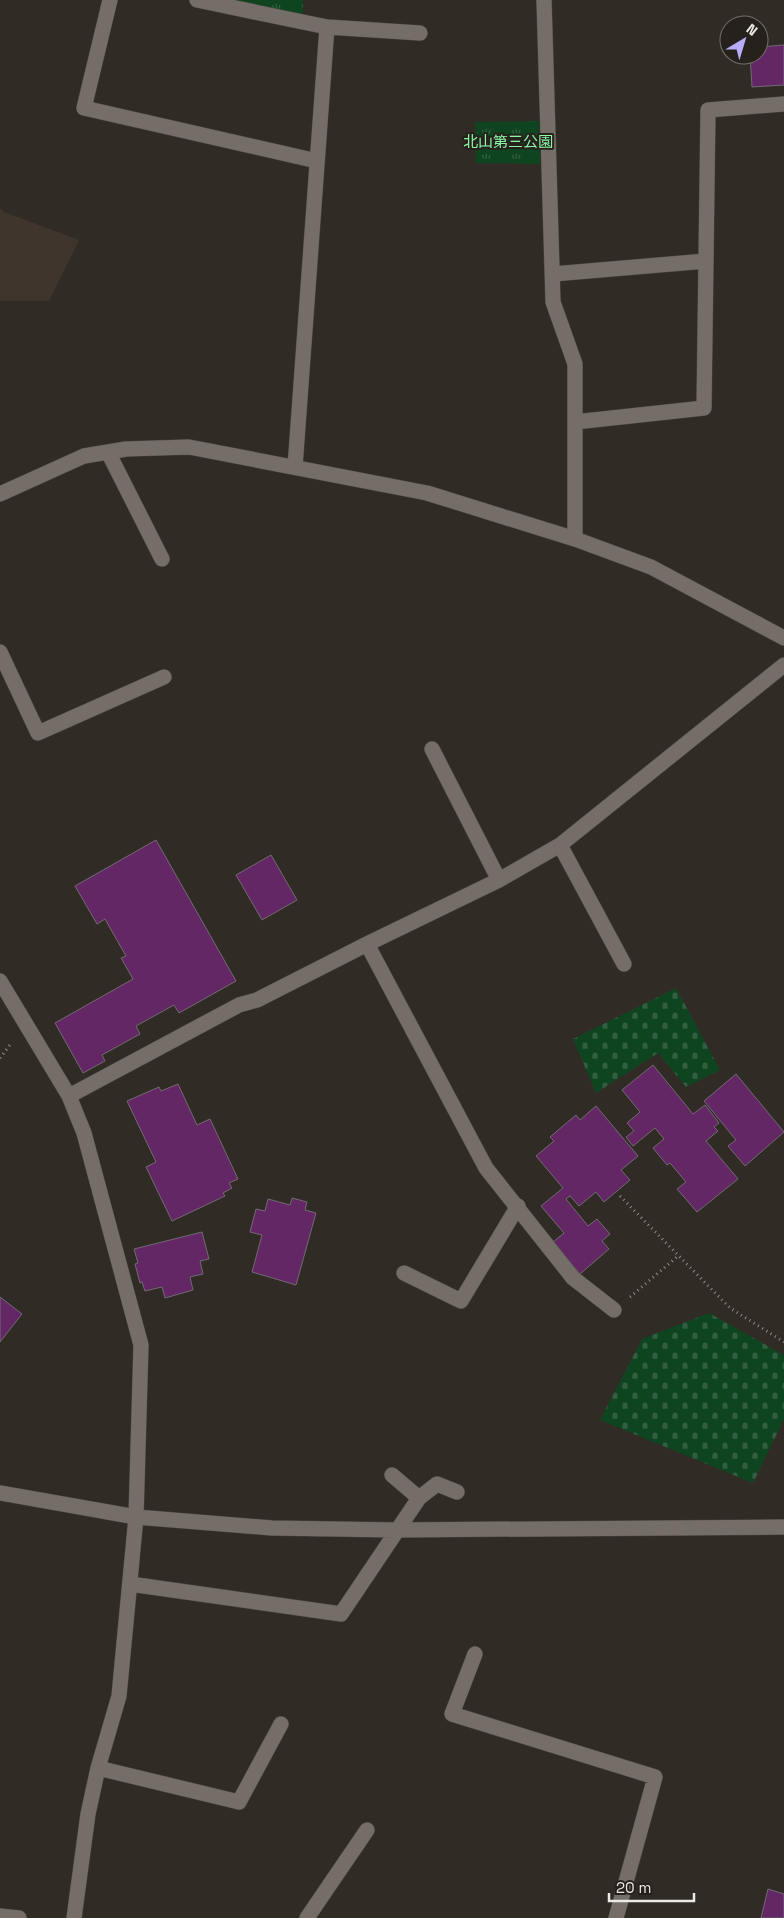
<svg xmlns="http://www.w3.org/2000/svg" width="784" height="1918" font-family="'Space Grotesk','Noto Sans JP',sans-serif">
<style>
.built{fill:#40352c}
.cemetery{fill:url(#cemetery-stones)}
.park{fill:url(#park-tufts)}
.building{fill:#642766;stroke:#716b71}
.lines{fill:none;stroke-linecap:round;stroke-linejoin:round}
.minor-casing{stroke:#4c4742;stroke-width:16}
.path{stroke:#908b86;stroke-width:3;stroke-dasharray:1 4;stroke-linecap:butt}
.minor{stroke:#756e68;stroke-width:15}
.labels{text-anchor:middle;stroke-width:4;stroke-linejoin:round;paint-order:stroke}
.park-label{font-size:15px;fill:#8af8a7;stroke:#27211c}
</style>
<defs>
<pattern id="cemetery-stones" width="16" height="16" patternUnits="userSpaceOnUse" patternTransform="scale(1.25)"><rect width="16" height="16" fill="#0f4421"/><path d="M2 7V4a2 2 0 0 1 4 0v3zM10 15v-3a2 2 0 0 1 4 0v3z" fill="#325f41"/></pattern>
<pattern id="park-tufts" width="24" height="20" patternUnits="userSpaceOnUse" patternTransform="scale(1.25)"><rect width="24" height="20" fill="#0f4421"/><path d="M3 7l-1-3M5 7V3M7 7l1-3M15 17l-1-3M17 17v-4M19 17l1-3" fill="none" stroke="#325f41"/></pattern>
</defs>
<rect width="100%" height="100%" fill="#312b26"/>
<path class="built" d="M0 208 4 212 79 240 49 301H0Z"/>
<path class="cemetery" d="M676 988 720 1070 686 1087 658 1053 596 1093 573 1039Z
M709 1313 784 1355V1419L753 1483 600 1420 642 1339Z"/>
<path class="park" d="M230 0H303V17Z
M539 121 540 164 476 163 475 122Z"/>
<path class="building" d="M784 45V85L752 87 750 55H759V47Z
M156 840 236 981 179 1013 174 1005 136 1026 140 1034 102 1055 105 1061 83 1073 55 1023 133 979 121 958 126 956 105 919 97 924 75 886Z
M271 855 297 900 262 920 236 875Z
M653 1065 693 1114 705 1105 719 1123 714 1127 718 1131 706 1141 738 1179 697 1212 677 1189 686 1182 670 1163 667 1165 653 1148 664 1139 655 1128 633 1146 626 1137 634 1131 627 1123 640 1112 622 1090Z
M736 1074 784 1132 745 1166 728 1146 736 1140 704 1101Z
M178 1084 197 1125 210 1119 238 1179 229 1183 232 1188 223 1193 225 1196 172 1221 146 1167 156 1162 127 1101 159 1087 161 1091Z
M596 1106 638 1156 621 1170 630 1180 604 1202 596 1192 579 1206 570 1196 566 1199 588 1226 597 1219 610 1234 602 1241 609 1249 580 1274 553 1242 564 1233 541 1206 563 1188 536 1156 554 1141 550 1137 576 1115 580 1120Z
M292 1198 307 1202 305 1210 316 1213 296 1285 252 1272 262 1235 250 1232 256 1209 265 1211 268 1199 290 1205Z
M202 1232 209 1259 200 1261 203 1274 190 1277 193 1290 165 1298 162 1287 145 1291 142 1282 140 1283 135 1264 138 1263 134 1249Z
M0 1297 22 1314 0 1342Z
M768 1889 784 1894V1918H761Z"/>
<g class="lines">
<g class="minor-casing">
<path id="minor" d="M110 0 84 108 317 161
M197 0 327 27 420 33
M544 0 553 302 575 364V539
M553 274 706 261
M575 422 704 408 708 110 784 104
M108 452 162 559
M295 467 327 27
M0 494 84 456 126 449 189 447 427 493 575 539 651 567 784 638
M0 652 38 733 164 677
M432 749 499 880
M560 845 624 964
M367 944 486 1168 573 1278 614 1310
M0 981 69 1096 84 1133 141 1345 136 1517 119 1696 98 1768 88 1814 74 1918
M69 1096 239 1005 257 1000 367 944 499 880 560 845 784 665
M404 1273 461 1301 518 1206
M392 1475 419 1498 437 1484 457 1492
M0 1493 136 1517 272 1528 397 1530 784 1527
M130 1584 341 1614 419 1498
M475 1654 452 1714 655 1777 616 1918
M98 1768 239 1802 281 1724
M0 1916 19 1918
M307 1918 367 1830"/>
</g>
<path class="path" d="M0 1058 12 1042
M620 1196 730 1308 784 1342
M630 1297 678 1256"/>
<use href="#minor" class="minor"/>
</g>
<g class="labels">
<g class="park-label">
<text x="508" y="147">北山第三公園</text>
</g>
</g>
<g transform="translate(744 40) rotate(38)"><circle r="24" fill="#27211c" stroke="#76716c"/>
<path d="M0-4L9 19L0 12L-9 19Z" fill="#b8abf7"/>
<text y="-8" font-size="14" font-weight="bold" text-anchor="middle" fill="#ece8e4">N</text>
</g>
<path d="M609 1893v8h85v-8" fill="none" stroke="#ece8e4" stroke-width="2.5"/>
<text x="616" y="1893" font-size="15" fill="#ece8e4" stroke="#27211c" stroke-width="4" paint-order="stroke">20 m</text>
</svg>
